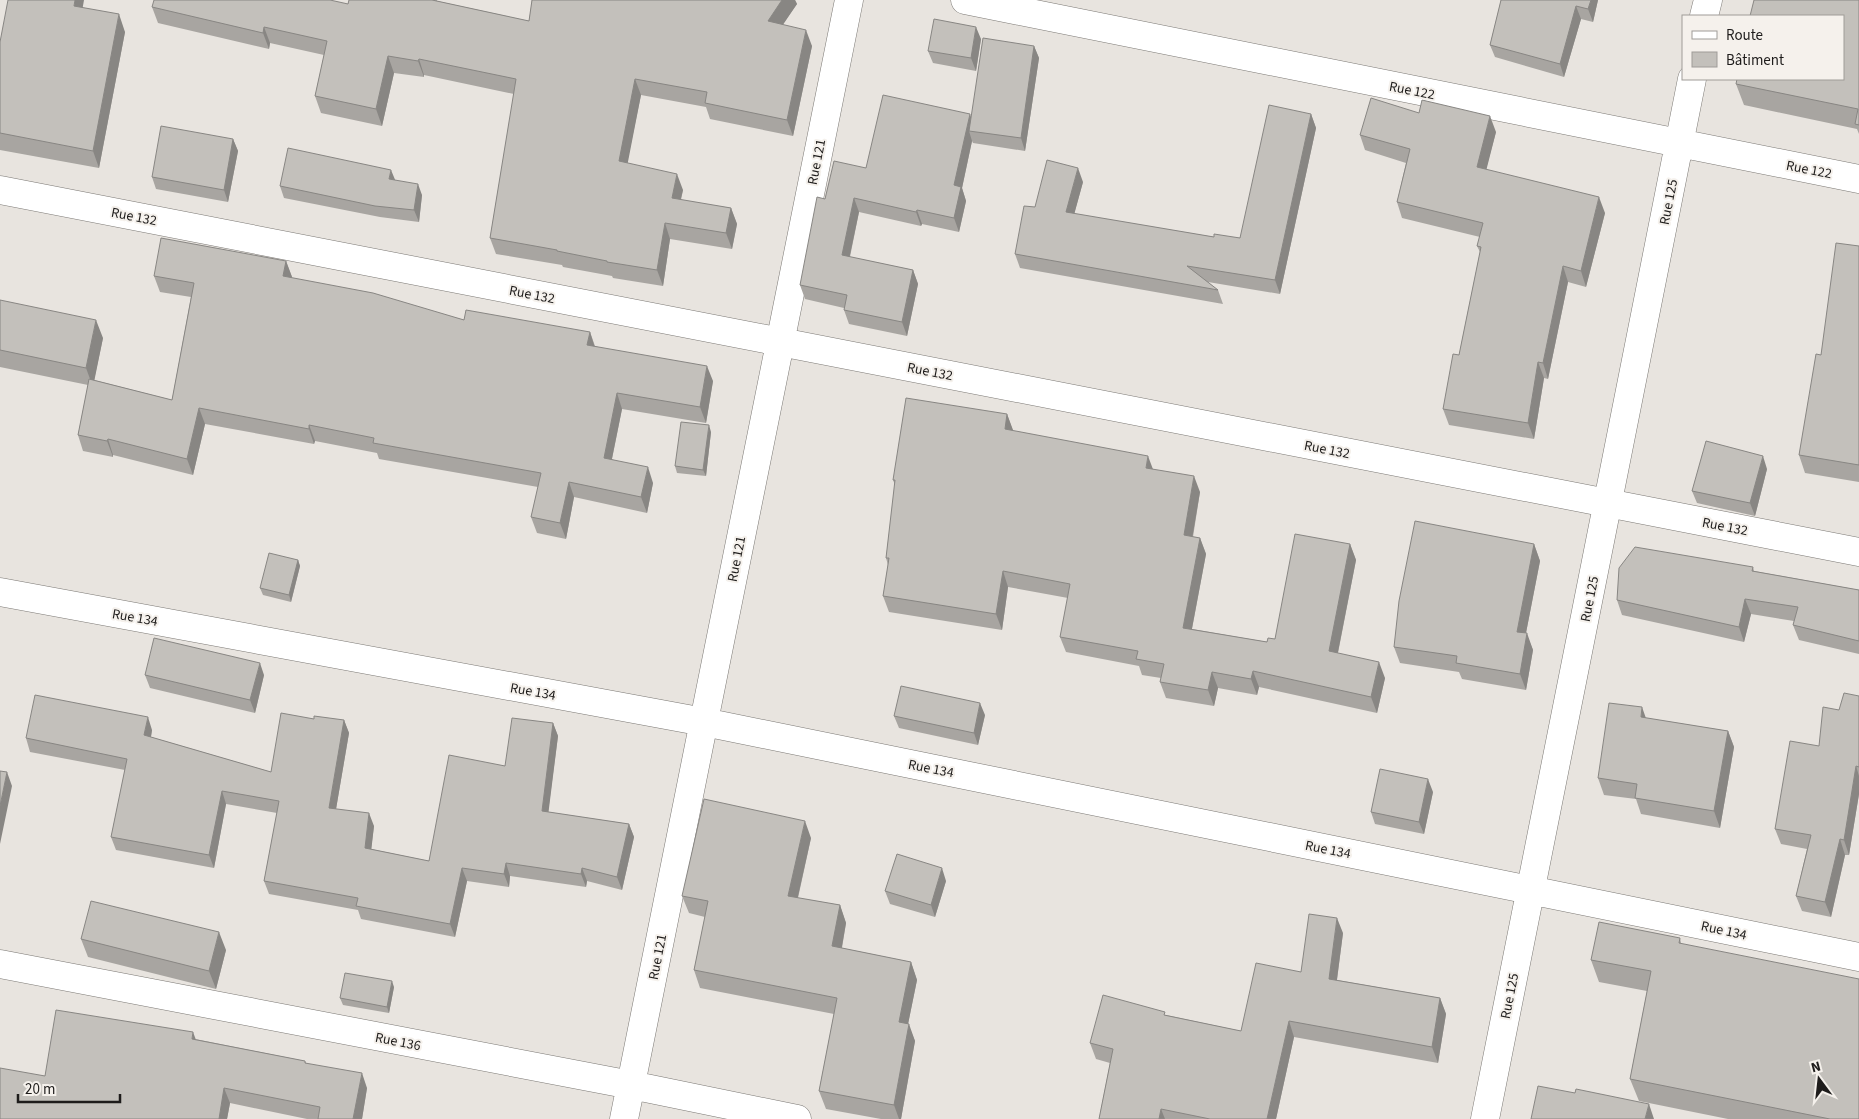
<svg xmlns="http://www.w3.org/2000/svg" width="1859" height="1119" font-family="'Source Sans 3',sans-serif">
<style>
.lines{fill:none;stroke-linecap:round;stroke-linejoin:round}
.minor-casing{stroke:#7b7874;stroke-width:29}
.minor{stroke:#fff;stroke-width:28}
.wall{fill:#a8a5a1}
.shaded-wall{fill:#888683}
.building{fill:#c3c0bb;stroke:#888683}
.labels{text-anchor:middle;stroke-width:4;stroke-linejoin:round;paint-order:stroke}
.street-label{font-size:14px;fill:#1e1c1b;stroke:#f5f1ec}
</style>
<rect width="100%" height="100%" fill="#e8e4df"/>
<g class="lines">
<g class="minor-casing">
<path id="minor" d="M965 0 1859 179
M1704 16 1708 0
M0 190 1859 552
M0 592 704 722 1859 957
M0 964 631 1085 797 1119
M624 1119 849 0
M1485 1119 1692 79"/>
</g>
<use href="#minor" class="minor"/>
</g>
<path class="wall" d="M349 0H437V1L529 21 532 0H795L797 4 782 25 812 46 793 136 710 119 706 107 641 95 627 163 683 190 681 200 731 208 737 224 732 249 670 239 663 286 613 278 612 276 563 267 562 265 496 254 490 238 514 94 424 75V77L394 73 382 126 321 113 315 96 324 55 270 43 269 49 158 23 152 7 348 4Z
M1501 0H1598L1593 22 1581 19 1564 77 1495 57 1490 45Z
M1859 0V134L1857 129 1744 105 1736 84Z
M83 8 125 32 99 168 0 150V42Z
M981 39 976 71 933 63 928 51Z
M1034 46 1039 58 1025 151 973 143 972 141 962 188 966 201 959 232 922 224 921 226 859 212 850 257 913 270 918 284 907 336 849 324 844 310V308L805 299 800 285 825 199 866 168 971 117Z
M1419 113 1496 132 1486 169 1605 213 1586 287 1568 282 1548 379 1544 378 1534 439 1449 425 1443 409 1459 355 1480 252 1477 246 1480 237 1402 218 1397 202 1406 163 1365 150 1360 135Z
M1311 114 1316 128 1280 294 1208 282 1218 290 1223 304 1020 268 1015 254 1035 207 1083 182 1074 214 1214 237 1240 238Z
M233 139 238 151 228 202 156 189 152 177Z
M395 180 422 195 419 222 380 217 284 198 280 186Z
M1859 246V482L1805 473 1799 455 1821 355Z
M286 261 292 277V278L464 320 590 332 595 346 713 381 706 423 622 409 612 459 653 483 647 513 574 497 566 539 537 533 531 517 538 487 379 459 377 453 315 441 314 444 205 424 193 475 113 455V457L83 451 78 435 88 385 0 367V300L103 338 94 380 172 400 191 297 160 292 154 276Z
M1007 414 1013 431 1153 469 1200 492 1193 537 1200 538 1206 554 1192 629 1267 642 1275 639 1350 544 1356 560 1338 653 1385 678 1377 713 1259 687 1257 695 1218 688 1214 706 1166 698 1160 682 1161 678 1142 675 1139 666 1066 652 1060 637 1068 598 1008 587 1002 630 889 612 883 596 888 565 886 558 895 485 893 480Z
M711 432 706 476 677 473 675 466Z
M1767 469 1755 516 1697 503 1692 491Z
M1534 544 1540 561 1526 633 1533 650 1526 690 1462 679 1459 672 1400 663 1394 647Z
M298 560 300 566 291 602 263 595 260 588Z
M1753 567 1754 571 1859 590V654L1799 640 1793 625 1794 621 1751 614 1744 642 1622 615 1617 600Z
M145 675H264L255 713 150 688Z
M1859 696V794L1849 855H1845L1831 917 1802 911 1796 896 1807 849 1781 844 1775 829 1819 746Z
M985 715 978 745 899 728 894 716Z
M1646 718 1728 731 1734 747 1720 828 1641 814 1636 799 1604 795 1598 778Z
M314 719 344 720 349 733 336 809 374 826 371 849 429 861 505 766 553 723 558 736 548 812 629 824 634 837 622 890 587 881 586 887 510 876 509 887 467 881 455 937 361 919 358 910 269 894 264 881 277 813 226 804 214 868 116 850 111 837 125 770 30 752 26 738 152 730 151 737 271 772Z
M1433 792 1424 834 1375 824 1371 812Z
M811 838 798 898 840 905 846 923 842 948 911 962 917 980 908 1024 915 1041 901 1119H881L826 1109 819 1091 834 1014 700 988 694 970 705 917 689 913 682 896Z
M946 881 935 917 890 904 885 891Z
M1343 933 1337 980 1440 998 1446 1014 1438 1063 1294 1037 1276 1119H1099L1110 1063 1096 1059 1090 1043 1166 1015 1241 1031 1301 972Z
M1680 938 1681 943 1859 1119H1728L1639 1101 1630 1079 1647 991 1599 982 1591 960Z
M81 939 226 950 216 989 88 957Z
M394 987 389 1013 343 1005 340 998Z
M195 1039 305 1061 306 1063 367 1088 362 1119H307L230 1103 227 1119H0L45 1076Z"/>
<path class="shaded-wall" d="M75 0H84L80 23 74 6Z
M782 0H795L797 4 774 38 768 21Z
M1591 0H1598L1593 22 1588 9Z
M1576 6 1581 19 1564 77 1560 64Z
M119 14 125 32 99 168 93 151Z
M264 27 270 43 269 49 263 33Z
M976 27 981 39 976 71 971 58Z
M806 30 812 46 793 136 787 120Z
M1034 46 1039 58 1025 151 1021 138Z
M388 56 394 73 382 126 376 109Z
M419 59 424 75V77L418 61Z
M635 79 641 95 625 177 619 161Z
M970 114 975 129 969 131 972 141 962 188 966 201 959 232 954 218V185Z
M1311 114 1316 128 1280 294 1275 280Z
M1490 116 1496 132 1483 183 1477 167Z
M233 139 238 151 228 202 224 190Z
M1078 168 1083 182 1071 226 1066 212Z
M391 170 396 182 389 179Z
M677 174 683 190 677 214 672 198Z
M418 184 422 195 419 222 414 210Z
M1599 197 1605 213 1586 287 1581 271Z
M854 198 859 212 847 269 842 255Z
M731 208 737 224 732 249 726 233Z
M917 210 922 224 921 226 916 212Z
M665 223 670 239 663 286 657 270Z
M286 261 292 277 289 292 283 276Z
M1563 266 1568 282 1548 379 1543 363Z
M913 270 918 284 907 336 902 322Z
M96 320 103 338 93 387 86 368Z
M590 332 595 348 587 345Z
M1538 362 1544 378 1534 439 1528 423Z
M707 366 713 381 706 423 700 407Z
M617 393 622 409 609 473 604 458Z
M199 408 205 424 193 475 187 459Z
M1007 414 1013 430 1011 445 1005 429Z
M309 425 315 441 314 444 309 429Z
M709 425 711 432 706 476 703 470Z
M108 439 113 455V457L107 441Z
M1148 456 1154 472 1146 468Z
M1763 456 1767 469 1755 516 1750 503Z
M648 467 653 483 647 513 641 497Z
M1194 476 1200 492 1190 551 1184 535Z
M569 482 574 497 566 539 560 523Z
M1200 538 1206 554 1189 644 1183 628Z
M1350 544 1356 560 1335 667 1329 651Z
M1534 544 1540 561 1523 648 1517 632Z
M298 560 300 566 291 602 289 595Z
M1003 571 1008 587 1002 630 996 614Z
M1745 599 1751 614 1744 642 1739 627Z
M1527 633 1533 650 1526 690 1520 674Z
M1379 662 1385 678 1377 713 1371 697Z
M260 663 264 675 255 713 250 700Z
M1253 671 1259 687 1257 695 1251 679Z
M1212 672 1218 688 1214 706 1208 690Z
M980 703 985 715 978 745 974 733Z
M1642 707 1648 724 1641 717Z
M148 717 152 730 149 748 144 735Z
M344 720 349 733 334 821 329 808Z
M553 723 558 736 547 824 542 811Z
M1728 731 1734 747 1720 828 1714 811Z
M1856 766 1859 776V794L1849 855 1844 840Z
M7 772 12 786 0 844V806Z
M1428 779 1433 792 1424 834 1419 822Z
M222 791 226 804 214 868 209 855Z
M369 813 374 826 370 861 365 848Z
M805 821 811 838 794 914 788 896Z
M629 824 634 837 622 890 617 877Z
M1840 839 1845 855 1831 917 1825 902Z
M506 863 510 876 509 887 504 874Z
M462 868 467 881 455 937 450 924Z
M582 868 587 881 586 887 581 874Z
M942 868 946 881 935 917 931 905Z
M840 905 846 923 839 963 832 946Z
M1337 918 1343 933 1335 994 1329 979Z
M219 932 226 950 216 989 209 971Z
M911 962 917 980 905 1039 899 1022Z
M392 981 394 987 389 1013 387 1007Z
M1440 998 1446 1014 1438 1063 1432 1047Z
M1289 1021 1294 1037 1276 1119H1267Z
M909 1024 915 1041 901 1119H899L894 1105Z
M193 1032 199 1048 192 1039Z
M362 1073 367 1088 362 1119H353Z
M224 1088 230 1103 227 1119H219Z
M1649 1104 1654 1119H1645Z
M1161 1109 1165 1119H1159Z"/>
<path class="building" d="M8 0H75L74 6 119 14 93 151 0 133V42Z
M154 0H330L348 4 349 0H432L529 21 532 0H782L768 21 806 30 787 120 705 103 707 92 635 79 619 161 677 174 672 198 731 208 726 233 665 223 657 270 607 262V261L557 251V250L490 238 516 79 419 59 418 61 388 56 376 109 315 96 327 41 264 27 263 33 152 7Z
M1501 0H1591L1588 9 1576 6 1560 64 1490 45Z
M1754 0H1859V125L1855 124 1858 109 1736 84 1737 79H1843V16H1750Z
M934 19 976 27 971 58 928 51Z
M983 38 1034 46 1021 138 969 131Z
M883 95 970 114 954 185 961 187 954 218 917 210 916 212 854 198 842 255 913 270 902 322 844 310 847 295 800 285 817 197 825 199 834 161 866 168Z
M1371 98 1419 113 1422 100 1490 116 1477 167 1599 197 1581 271 1563 266 1543 363 1538 362 1528 423 1443 409 1453 354 1459 355 1481 247 1477 246 1483 223 1397 202 1410 149 1360 135Z
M1269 105 1311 114 1275 280 1187 266 1218 290 1015 254 1024 206 1035 207 1047 160 1078 168 1066 212 1214 237V234L1240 238Z
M161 126 233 139 224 190 152 177Z
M288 148 391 170 389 179 418 184 414 210 375 206 280 186Z
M161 238 286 261 283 276 373 293 464 320 466 310 590 332 587 345 707 366 700 407 617 393 604 458 648 467 641 497 569 482 560 523 531 517 541 473 373 443 374 438 309 425V429L199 408 187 459 108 439 107 441 78 435 89 379 172 400 194 283 154 276Z
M1836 243 1859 246V465L1799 455 1816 354 1821 355Z
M0 300 96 320 86 368 0 350Z
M906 398 1007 414 1005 429 1148 456 1146 468 1194 476 1184 535 1200 538 1183 628 1267 642 1268 638 1275 639 1295 534 1350 544 1329 651 1379 662 1371 697 1253 671 1251 679 1212 672 1208 690 1160 682 1164 664 1136 659 1138 651 1060 637 1070 584 1003 571 996 614 883 596 889 558H886L895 480H893Z
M681 422 709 425 703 470 675 466Z
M1706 441 1763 456 1750 503 1692 491Z
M1415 521 1534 544 1517 632 1527 633 1520 674 1456 663 1457 656 1394 647 1399 601Z
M1635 547 1753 567 1752 571 1859 590V641L1793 625 1798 607 1745 599 1739 627 1617 600 1619 568Z
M269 553 298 560 289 595 260 588Z
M154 638 260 663 250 700 145 675Z
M901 686 980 703 974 733 894 716Z
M1844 693 1859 696V767L1856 766 1844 840 1840 839 1825 902 1796 896 1811 835 1775 829 1790 741 1819 746 1823 707 1839 710Z
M35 695 148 717 144 735 271 772 281 713 314 719V716L344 720 329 808 369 813 365 848 429 861 449 755 505 766 512 718 553 723 542 811 629 824 617 877 582 868 581 874 506 863 504 874 462 868 450 924 356 906 358 898 264 881 279 801 222 791 209 855 111 837 127 759 26 738Z
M1609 703 1642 707 1641 717 1728 731 1714 811 1635 798 1637 784 1598 778Z
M1380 769 1428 779 1419 822 1371 812Z
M0 771 7 772 0 806Z
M704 799 805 821 788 896 840 905 832 946 911 962 899 1022 909 1024 894 1105 819 1091 837 998 694 970 708 901 682 896Z
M897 854 942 868 931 905 885 891Z
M91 901 219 932 209 971 81 939Z
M1309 914 1337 918 1329 979 1440 998 1432 1047 1289 1021 1267 1119H1210L1161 1109 1159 1119H1099L1113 1049 1090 1043 1103 995 1165 1012 1164 1015 1241 1031 1256 963 1301 972Z
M1599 922 1680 938 1679 943 1859 979V1119H1830L1630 1079 1651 971 1591 960Z
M345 973 392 981 387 1007 340 998Z
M56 1010 193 1032 192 1039 305 1061V1063L362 1073 353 1119H318L320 1107 224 1088 219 1119H0V1068L45 1076Z
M1538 1086 1575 1093 1576 1089 1649 1104 1645 1119H1531Z"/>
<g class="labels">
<g class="street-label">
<text transform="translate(1412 90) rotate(11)" y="5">Rue 122</text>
<text transform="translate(816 162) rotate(-79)" y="5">Rue 121</text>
<text transform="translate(1809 169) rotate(11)" y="5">Rue 122</text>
<text transform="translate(1668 202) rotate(-79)" y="5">Rue 125</text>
<text transform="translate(134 216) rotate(11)" y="5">Rue 132</text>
<text transform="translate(532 294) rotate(11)" y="5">Rue 132</text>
<text transform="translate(930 371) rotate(11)" y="5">Rue 132</text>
<text transform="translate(1327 449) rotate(11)" y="5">Rue 132</text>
<text transform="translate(1725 526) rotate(11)" y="5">Rue 132</text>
<text transform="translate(736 559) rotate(-79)" y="5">Rue 121</text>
<text transform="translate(1589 599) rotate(-79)" y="5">Rue 125</text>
<text transform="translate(135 617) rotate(10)" y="5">Rue 134</text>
<text transform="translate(533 691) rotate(10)" y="5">Rue 134</text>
<text transform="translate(931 768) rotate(11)" y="5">Rue 134</text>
<text transform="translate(1328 849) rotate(11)" y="5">Rue 134</text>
<text transform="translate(1724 930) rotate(12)" y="5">Rue 134</text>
<text transform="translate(657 957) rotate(-79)" y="5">Rue 121</text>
<text transform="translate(1509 996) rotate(-79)" y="5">Rue 125</text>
<text transform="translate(398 1041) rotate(11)" y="5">Rue 136</text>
</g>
</g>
<rect x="1682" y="15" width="162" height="65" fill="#f5f1ec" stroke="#9f9c98"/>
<rect x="1692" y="31" width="25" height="8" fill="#ffffff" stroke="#9f9c98"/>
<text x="1726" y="40" font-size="15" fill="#1e1c1b">Route</text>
<rect x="1692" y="52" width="25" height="15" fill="#c3c0bb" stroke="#9f9c98"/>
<text x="1726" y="65" font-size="15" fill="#1e1c1b">Bâtiment</text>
<g transform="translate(1819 1079) rotate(345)" stroke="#f5f1ec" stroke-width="4" paint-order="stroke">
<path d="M0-4L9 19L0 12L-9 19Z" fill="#1e1c1b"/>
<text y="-8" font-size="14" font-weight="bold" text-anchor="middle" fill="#1e1c1b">N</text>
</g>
<path d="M18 1094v8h102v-8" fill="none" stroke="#1e1c1b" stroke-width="2.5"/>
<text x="25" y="1094" font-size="15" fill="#1e1c1b" stroke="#f5f1ec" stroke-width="4" paint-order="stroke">20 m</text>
</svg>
